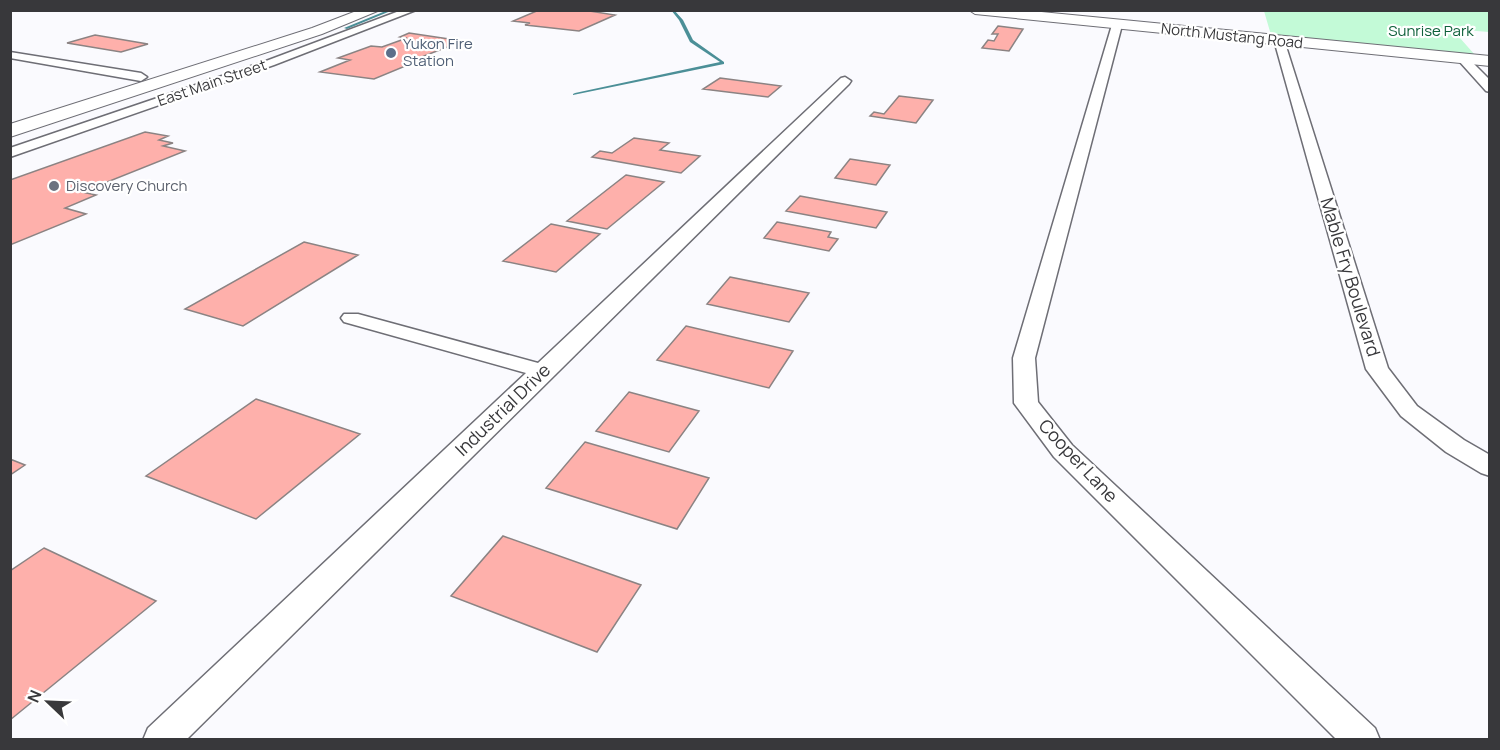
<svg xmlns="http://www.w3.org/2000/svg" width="1500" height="750" font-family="Manrope,sans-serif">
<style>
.green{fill:#c3fad7}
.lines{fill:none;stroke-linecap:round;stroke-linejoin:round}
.stream{fill:#4b8f97;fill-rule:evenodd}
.building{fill:#feb0ab;stroke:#8b8383;stroke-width:1.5}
.street-casing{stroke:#6e6e75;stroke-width:3}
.secondary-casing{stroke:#6e6e75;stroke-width:2}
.highway-casing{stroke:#6e6e75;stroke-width:2}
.street{fill:#fff;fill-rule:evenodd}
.secondary{fill:#fff;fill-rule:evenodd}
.highway{fill:#fff;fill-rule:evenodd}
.service-dot{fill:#5c6f8a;stroke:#fff;stroke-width:2}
.worship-dot{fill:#6b7280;stroke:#fff;stroke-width:2}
.labels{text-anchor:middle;stroke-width:4.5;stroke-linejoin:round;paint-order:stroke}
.far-park-label{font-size:15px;fill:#0f613b;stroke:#fff}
.far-street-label{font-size:15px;fill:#38383b;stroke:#fff}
.far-service-label{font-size:15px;fill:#4e5e75;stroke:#fff;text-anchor:start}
.far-worship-label{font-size:15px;fill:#5b616d;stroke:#fff;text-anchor:start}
.street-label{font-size:18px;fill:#38383b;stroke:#fff}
</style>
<rect width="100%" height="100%" fill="#fafafe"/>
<path class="green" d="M1264 11H1489V32L1452 29 1475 55 1271 35Z"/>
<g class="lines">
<path class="stream" d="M388 10H393L347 29 344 28Z
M671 10H674L683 20 693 40 724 62V64L573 95V94L575 93 720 62 690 42 679 20Z"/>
</g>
<path class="building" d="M539 10H583L615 15 579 31 525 25 530 23 513 21Z
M998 26 1023 29 1009 51 982 48 988 40 994 41 998 34H992Z
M409 33 463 41 416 59 420 60 374 79 320 72 350 60 338 58 371 46 382 47 407 38 400 37Z
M95 35 148 44 121 52 67 43Z
M720 78 781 86 768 97 703 89Z
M899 96 933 100 916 123 870 116 874 112 884 114Z
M145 132 168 136 159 140 173 143 163 146 185 151 82 192 96 195 65 208 86 214 10 245V180Z
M634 138 669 143 660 150 700 156 681 173 592 157 600 151 612 153Z
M850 159 890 165 876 185 835 178Z
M626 175 664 182 607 229 567 221Z
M800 196 887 212 876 228 786 211Z
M777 222 831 232 828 237 838 239 829 251 764 238Z
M551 224 600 234 556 272 503 261Z
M304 242 358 255 243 326 185 309Z
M730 277 809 293 789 322 707 304Z
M686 326 793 351 769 388 657 360Z
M629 392 699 411 669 452 596 431Z
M256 399 360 434 256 519 146 476Z
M585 442 709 478 677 529 546 488Z
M10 459 25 465 10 475Z
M503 536 641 585 597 652 451 596Z
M44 548 156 601 10 720V571Z"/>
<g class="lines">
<g class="street-casing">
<path id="street" d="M402 10H416L274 65 10 157V148L266 61Z
M1117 22 1122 25 1035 358 1038 402 1072 445 1375 728 1380 740H1337L1054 457 1014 403 1013 358 1112 25Z
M1279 37 1284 40 1388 368 1417 406 1464 440 1490 455V476L1481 473 1446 452 1401 416 1366 369 1274 40Z
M10 52 141 73 147 77 141 81 10 58Z
M1463 56 1467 57 1490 80V92L1486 91 1459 61 1457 59Z
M845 77 851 81 849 84 186 740H143L148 728 526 373 344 322 341 318 344 314H358L538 363 841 78Z"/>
</g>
<g class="secondary-casing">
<path id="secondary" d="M969 10H1021L1490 56V66L975 14Z"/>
</g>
<g class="highway-casing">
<path id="highway" d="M359 10H380L322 34 10 137V124L312 28Z"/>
</g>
<use href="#street" class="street"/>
<use href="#secondary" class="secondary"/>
<use href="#highway" class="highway"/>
</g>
<circle class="service-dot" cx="391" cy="53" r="6"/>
<circle class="worship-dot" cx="54" cy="186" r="6"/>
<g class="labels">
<g class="far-park-label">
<text x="1431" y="36">Sunrise Park</text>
</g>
<g class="far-street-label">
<text transform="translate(1232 36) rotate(6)" y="5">North Mustang Road</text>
<text transform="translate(212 83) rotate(-19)" y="5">East Main Street</text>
</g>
<g class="far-service-label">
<text x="403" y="49">Yukon Fire<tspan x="403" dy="17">Station</tspan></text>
</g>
<g class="far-worship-label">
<text x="66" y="191">Discovery Church</text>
</g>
<g class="street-label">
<text transform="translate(1350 277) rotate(73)" y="6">Mable Fry Boulevard</text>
<text transform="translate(503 410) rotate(-44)" y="6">Industrial Drive</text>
<text transform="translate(1078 461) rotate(47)" y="6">Cooper Lane</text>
</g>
</g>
<rect width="1500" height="750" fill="none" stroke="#38383b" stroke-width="24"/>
<g transform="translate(48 702) rotate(293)" stroke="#ffffff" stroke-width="4.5" paint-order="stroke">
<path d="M0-4.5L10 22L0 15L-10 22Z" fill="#38383b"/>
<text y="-9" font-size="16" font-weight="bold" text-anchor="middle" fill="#38383b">N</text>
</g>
</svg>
